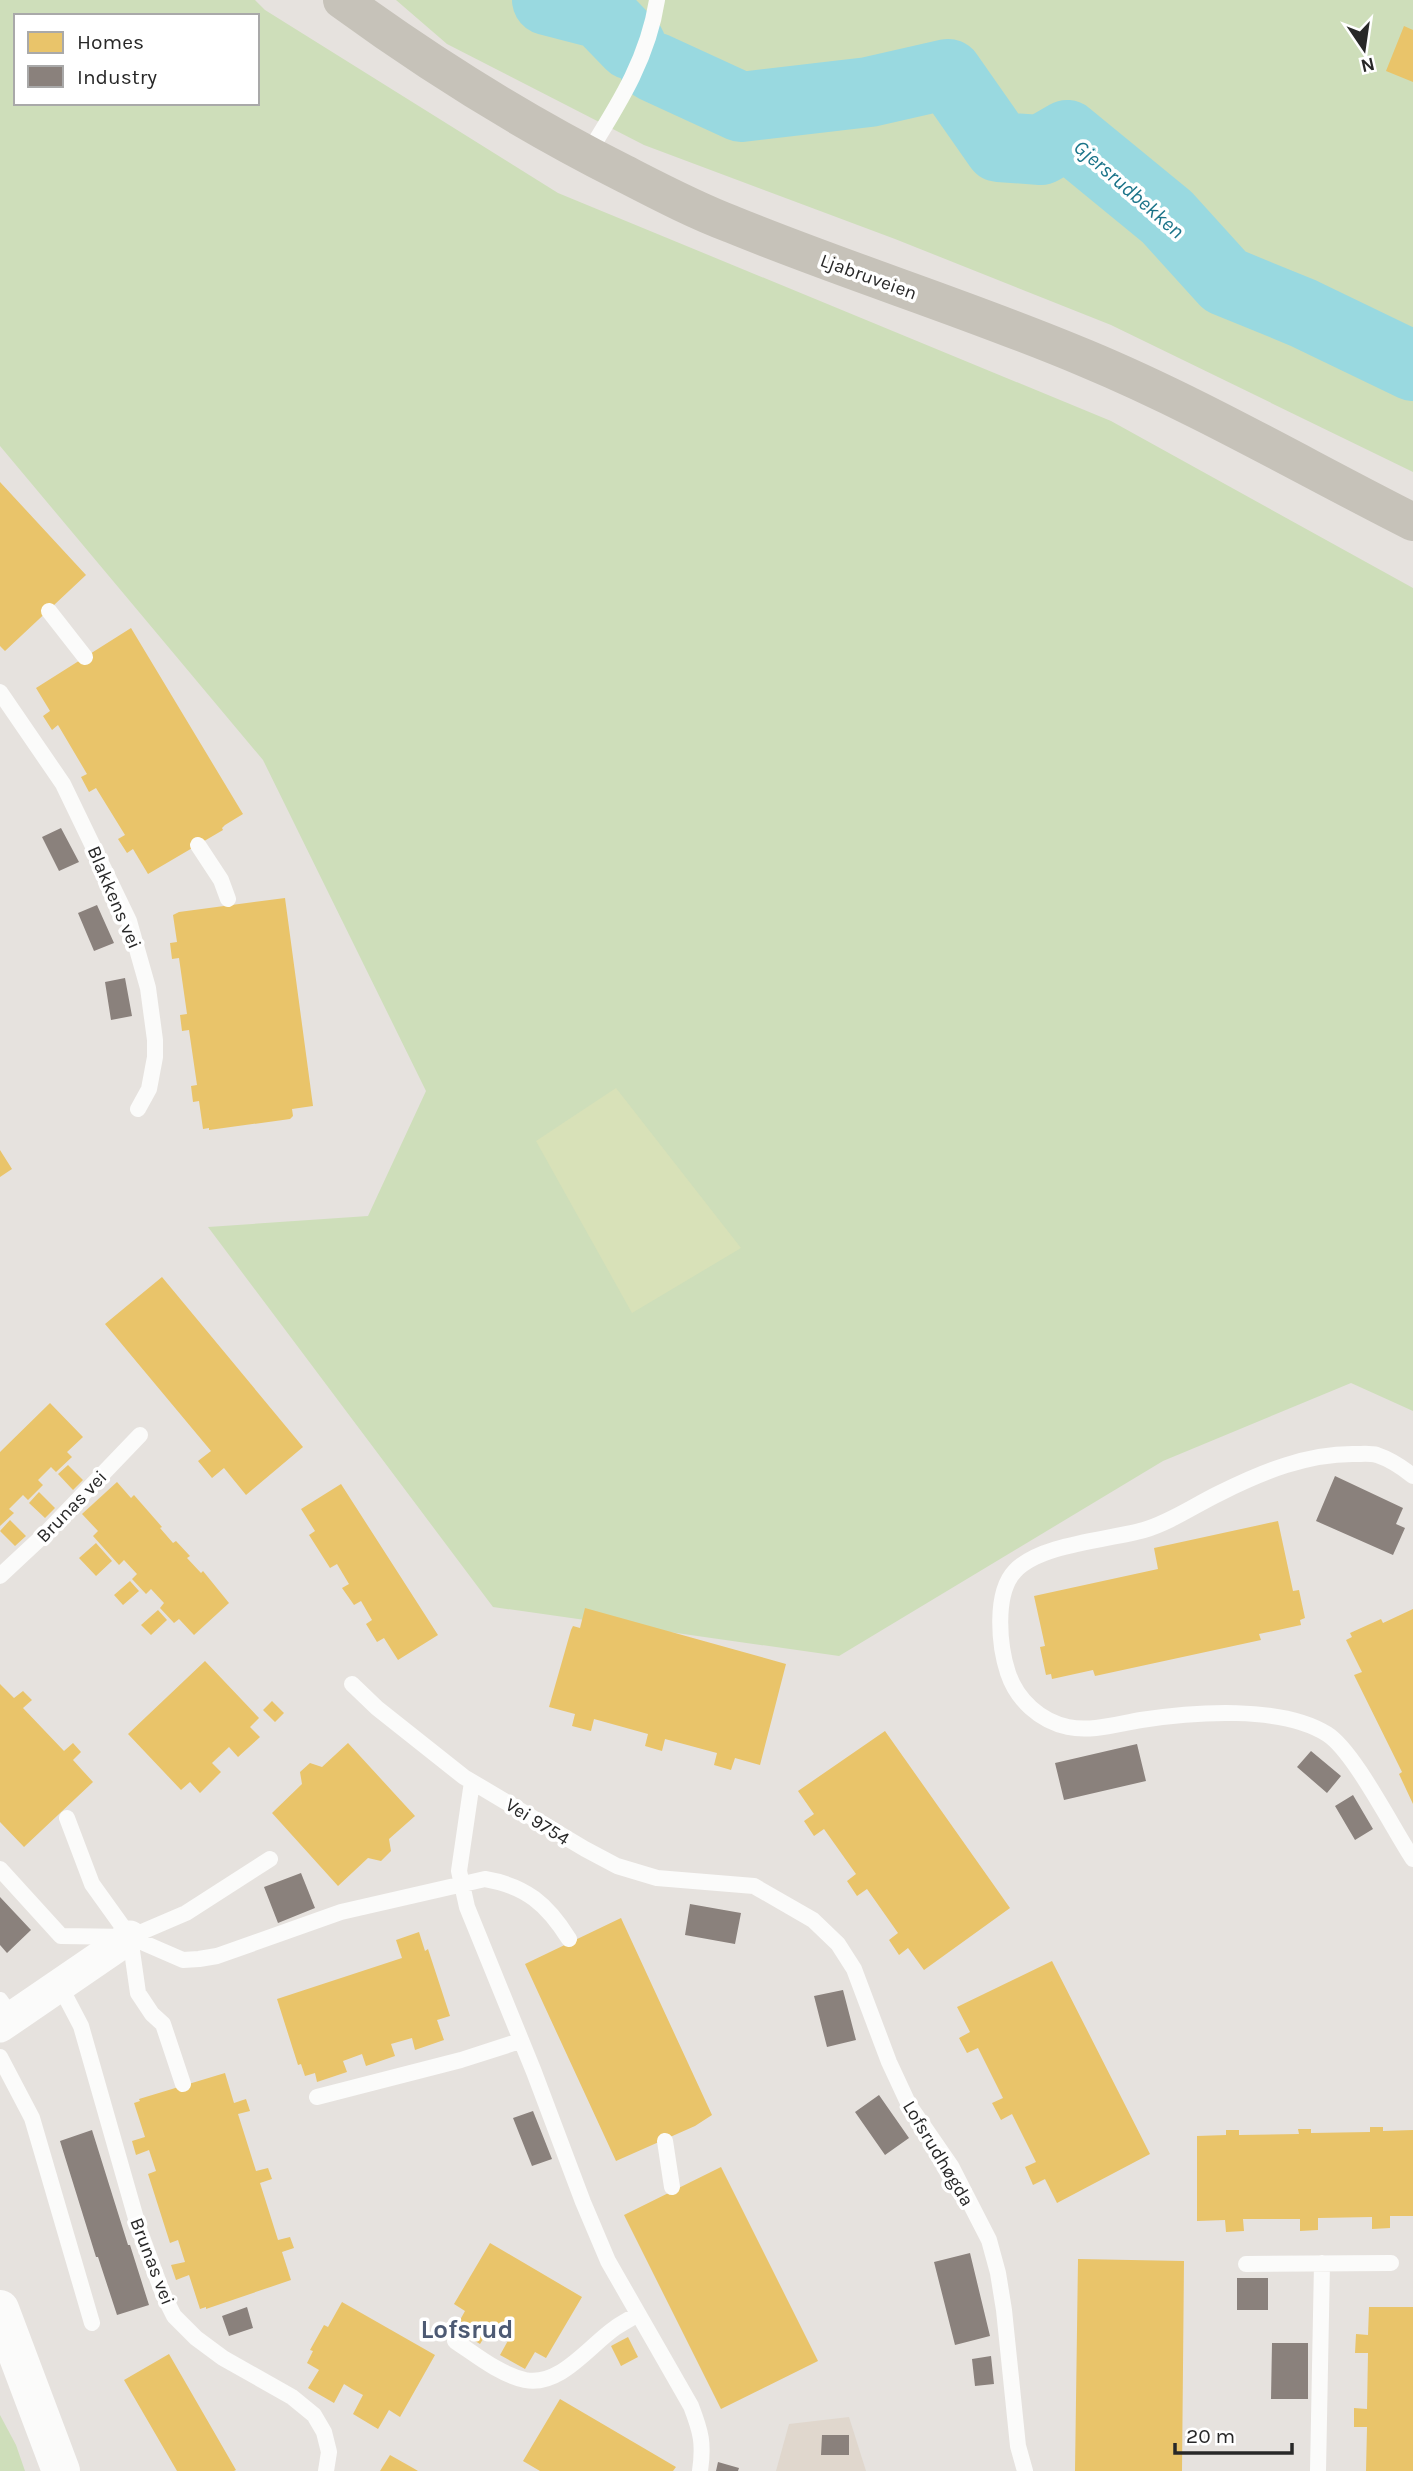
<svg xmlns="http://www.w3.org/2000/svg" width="1413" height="2471" font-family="Karla,sans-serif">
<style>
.education{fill:#e0d7cd}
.green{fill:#cedeba;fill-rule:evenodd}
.pitch{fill:#d8e1b8}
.homes{fill:#e9c46a}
.industry{fill:#8a817c}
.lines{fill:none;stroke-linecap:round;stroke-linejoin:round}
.river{stroke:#99d9e0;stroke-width:70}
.lane{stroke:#fbfbfa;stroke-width:16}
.street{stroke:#fbfbfa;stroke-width:33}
.secondary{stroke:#fbfbfa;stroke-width:38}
.primary{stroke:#c6c2b9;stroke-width:38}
.labels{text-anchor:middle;stroke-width:7;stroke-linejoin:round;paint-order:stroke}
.street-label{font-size:19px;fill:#282828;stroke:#fff}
.water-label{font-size:21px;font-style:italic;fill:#1b7489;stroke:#fff}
.district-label{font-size:26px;font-weight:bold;fill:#4d5a73;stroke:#fff}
</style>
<rect width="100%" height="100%" fill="#e6e2de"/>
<path class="education" d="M849 2417 866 2471H776L789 2424Z"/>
<path class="green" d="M0 0H255L265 10 558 193 1111 421 1413 588V1411L1351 1383 1163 1461 839 1656 493 1607 208 1227 368 1216 426 1091 263 760 0 446ZM16 16H257V103H16Z
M396 0H1413V472L1111 325 895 239 644 145 447 44Z
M0 2415 16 2445 25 2471H0Z"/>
<path class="pitch" d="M616 1088 741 1248 632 1313 536 1141Z"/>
<path class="homes" d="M1404 26 1413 30V82L1386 71Z
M0 482 86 575 5 651 0 646Z
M131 628 243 814 225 825 222 828 223 830 148 874 133 849 127 853 118 839 125 835 96 788 89 792 81 777 87 774 58 725 52 730 43 716 50 711 36 688Z
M285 898 313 1106 292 1109 293 1116 290 1119 209 1130V1128L203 1129 199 1101 193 1102 191 1086 197 1085 189 1030 182 1031 180 1015 187 1014 179 958 172 959 170 943 177 942 173 915 179 912Z
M0 1150 12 1169 0 1177Z
M162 1277 303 1447 246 1495 224 1468 212 1478 198 1461 211 1451 105 1324Z
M50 1403 83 1437 67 1452 72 1457 56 1472 51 1467 38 1480 43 1485 28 1500 23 1495 9 1509 14 1513 0 1526V1452Z
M68 1465 83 1480 73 1490 58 1474Z
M117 1482 131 1498 134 1495 162 1527 160 1528 173 1543 176 1541 190 1556 187 1558 201 1573 203 1571 229 1603 194 1635 179 1619 174 1623 160 1608 164 1603 151 1589 146 1594 132 1579 137 1574 124 1560 119 1565 93 1536 98 1531 82 1514Z
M341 1484 438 1635 398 1660 384 1638 377 1642 366 1624 372 1620 361 1601 354 1605 342 1588 349 1584 337 1564 330 1568 309 1535 315 1531 301 1509Z
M39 1492 55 1508 45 1518 29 1503Z
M10 1520 26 1536 15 1546 0 1531Z
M1278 1521 1293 1591 1299 1590 1305 1618 1300 1620 1301 1625 1259 1634 1261 1640 1095 1676 1093 1670 1052 1679 1051 1674 1046 1675 1040 1647 1045 1646 1034 1596 1158 1569 1154 1548Z
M96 1543 112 1561 96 1576 79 1558Z
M130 1581 139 1591 123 1605 114 1595Z
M585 1608 786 1664 760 1765 735 1758 731 1770 714 1765 717 1753 665 1739 662 1751 645 1746 648 1734 594 1719 591 1731 572 1726 575 1714 549 1707 571 1630 573 1626 580 1628Z
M1413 1609V1804L1399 1774 1402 1772 1354 1675 1362 1672 1346 1640 1352 1637 1350 1633 1381 1619 1383 1623Z
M158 1610 167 1620 151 1635 141 1625Z
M205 1661 259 1718 250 1727 260 1737 238 1757 229 1747 212 1763 221 1772 200 1793 190 1782 181 1790 128 1734Z
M0 1684 14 1698 23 1691 32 1700 23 1708 64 1751 73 1743 81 1752 73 1760 93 1782 24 1847 0 1822Z
M272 1701 284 1713 275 1722 263 1710Z
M885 1731 1010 1908 924 1970 908 1948 899 1955 889 1940 898 1933 867 1889 857 1896 847 1881 856 1874 824 1829 814 1836 804 1821 814 1814 798 1791Z
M348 1743 415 1816 389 1839 391 1851 381 1861 368 1858 338 1886 272 1813 302 1784 300 1772 310 1763 322 1767Z
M621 1918 712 2115 695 2126 616 2161 525 1964Z
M419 1932 425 1951 428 1949 450 2016 437 2020 444 2040 415 2050 412 2038 391 2044 395 2056 366 2066 362 2054 343 2061 347 2072 317 2082 315 2073 305 2076 301 2064 298 2065 277 1999 402 1958 396 1940Z
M1052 1961 1150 2154 1057 2203 1045 2179 1033 2185 1025 2167 1036 2162 1012 2114 1001 2120 992 2103 1003 2098 978 2048 967 2053 959 2038 970 2032 957 2007Z
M225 2073 234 2103 246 2099 250 2111 238 2114 256 2171 268 2168 272 2179 260 2183 278 2240 290 2237 294 2248 282 2252 291 2280 206 2309V2307L200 2309 189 2275 176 2280 171 2265 185 2262 178 2240 170 2243 148 2174 156 2171 149 2150 136 2155 132 2141 145 2137 134 2103 140 2101 139 2099Z
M1370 2127H1383V2131L1413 2130V2216H1390V2228L1372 2229V2217L1318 2218V2230L1300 2231V2219H1243L1244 2231 1226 2232 1225 2220 1197 2221V2136L1226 2135V2130H1239V2135L1299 2134 1298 2129H1311V2133L1370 2132Z
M721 2167 818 2361 721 2409 624 2215Z
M490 2243 582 2297 546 2358 535 2352 525 2369 500 2355 510 2337 502 2333 491 2326 480 2344 455 2329 465 2311 454 2304Z
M1078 2259 1184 2261 1182 2471H1075Z
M342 2302 435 2355 400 2417 389 2410 378 2429 353 2414 363 2395 352 2389 344 2384 334 2403 308 2388 319 2370 307 2363 313 2351 310 2350 324 2325 328 2327Z
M1369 2307H1413V2471H1366L1367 2427H1354V2408L1367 2409 1368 2353H1355L1356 2334 1368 2335Z
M628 2337 638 2357 621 2366 611 2346Z
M169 2354 236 2470 234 2471H177L124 2380Z
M560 2399 676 2467 673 2471H540L523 2461Z
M390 2455 413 2468 418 2471H380Z"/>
<path class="industry" d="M61 828 79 862 59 871 42 837Z
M97 905 114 943 94 951 78 913Z
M125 978 132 1016 111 1020 105 982Z
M1335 1476 1403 1508 1396 1524 1405 1528 1393 1555 1316 1521Z
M1137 1744 1146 1781 1064 1800 1055 1763Z
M1311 1751 1341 1776 1327 1793 1297 1767Z
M1353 1795 1373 1829 1355 1840 1335 1806Z
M301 1873 315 1908 278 1923 264 1887Z
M0 1897 31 1930 7 1953 0 1945Z
M690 1904 741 1913 735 1944 685 1935Z
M843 1990 856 2040 827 2047 814 1996Z
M879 2095 909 2138 885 2155 855 2112Z
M533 2111 552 2159 532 2166 513 2118Z
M92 2130 128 2245H130L149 2305 117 2315 98 2257H96L60 2141Z
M970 2253 990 2336 955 2345 934 2262Z
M1237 2278H1268V2310H1237Z
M247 2307 253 2328 229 2336 222 2316Z
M1272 2343H1308V2399H1271Z
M991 2356 994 2384 975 2386 972 2359Z
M822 2435H849V2455H821Z
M718 2462 739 2468 738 2471H716Z"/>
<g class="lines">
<path class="river" d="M547 0 601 14 631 45
M654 67 741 107 869 92 948 74 999 147 1041 150 1067 135 1167 217 1225 281 1303 313 1413 366"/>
<path class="lane" d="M587 155C618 105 648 59 657 0
M49 611 85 657
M0 692 63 784 129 921 148 988 155 1040V1057L149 1089 138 1109
M198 845 221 880 228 899
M1413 1476C1403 1468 1389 1459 1377 1455 1370 1453 1362 1454 1356 1454 1308 1453 1262 1472 1220 1493 1195 1505 1171 1522 1144 1530 1108 1540 1040 1544 1015 1571 994 1593 999 1646 1008 1673 1017 1700 1040 1721 1068 1727 1091 1732 1117 1724 1141 1720 1193 1712 1281 1705 1327 1734 1354 1751 1393 1829 1413 1859
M0 1576 46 1533 140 1435
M352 1684 377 1708 464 1777 585 1849 617 1866 657 1878 754 1886 813 1920 838 1944 854 1969 889 2062 909 2105 951 2166 989 2240 998 2273 1004 2310 1018 2446 1025 2471
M472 1782 459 1871 467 1907 534 2072 583 2202 608 2261 691 2406C701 2432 704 2443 700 2471
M67 1818 92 1884 130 1937 138 1993 152 2014 163 2024 183 2084
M0 1869 61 1936 130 1937 183 1960 199 1959 217 1956 341 1912 485 1879C526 1886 547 1904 569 1939
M130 1937 186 1913 270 1859
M60 1986 81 2026 139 2229 163 2294 174 2316 196 2338 223 2358 292 2397 314 2415 324 2432 329 2452 326 2471
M0 2000 12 2017
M0 2057 32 2118 92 2323
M317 2097 461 2060 520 2041
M665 2141 672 2187
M1246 2264 1391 2263
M455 2341C476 2355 499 2374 525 2380 560 2387 589 2346 615 2328 622 2323 630 2319 638 2314
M1318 2471 1322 2263"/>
<path class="street" d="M0 2026 130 1937"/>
<path class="secondary" d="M0 2309 61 2471"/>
<path class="primary" d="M342 0C431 65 524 123 623 173 658 191 694 210 731 224 848 272 969 309 1085 358 1198 405 1304 467 1413 522"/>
</g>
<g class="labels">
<g class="street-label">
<text transform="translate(869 276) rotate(20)" y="7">Ljabruveien</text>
<text transform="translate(115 897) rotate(67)" y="7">Blakkens vei</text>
<text transform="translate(71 1506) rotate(-46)" y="7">Brunas vei</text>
<text transform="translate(538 1821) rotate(32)" y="7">Vei 9754</text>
<text transform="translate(939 2153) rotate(59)" y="7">Lofsrudhøgda</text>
<text transform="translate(153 2261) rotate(69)" y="7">Brunas vei</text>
</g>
<g class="water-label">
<text transform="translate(1129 189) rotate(41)" y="7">Gjersrudbekken</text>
</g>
<g class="district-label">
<text x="467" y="2338">Lofsrud</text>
</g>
</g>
<rect x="14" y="14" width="245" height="91" fill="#ffffff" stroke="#a9a9a9" stroke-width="2"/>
<rect x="28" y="32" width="35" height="21" fill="#e9c46a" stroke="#a9a9a9" stroke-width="2"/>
<text x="77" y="49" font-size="21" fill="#282828">Homes</text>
<rect x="28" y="66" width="35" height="21" fill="#8a817c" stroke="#a9a9a9" stroke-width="2"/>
<text x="77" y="84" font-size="21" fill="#282828">Industry</text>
<g transform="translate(1364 49) rotate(167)" stroke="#ffffff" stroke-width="5" paint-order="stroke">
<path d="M0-5L12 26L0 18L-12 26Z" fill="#282828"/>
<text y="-10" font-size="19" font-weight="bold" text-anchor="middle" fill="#282828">N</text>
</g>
<path d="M1175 2443v10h117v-10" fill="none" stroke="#282828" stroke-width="3.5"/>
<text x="1186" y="2443" font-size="21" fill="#282828" stroke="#ffffff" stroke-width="5" paint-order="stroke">20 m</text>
</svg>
